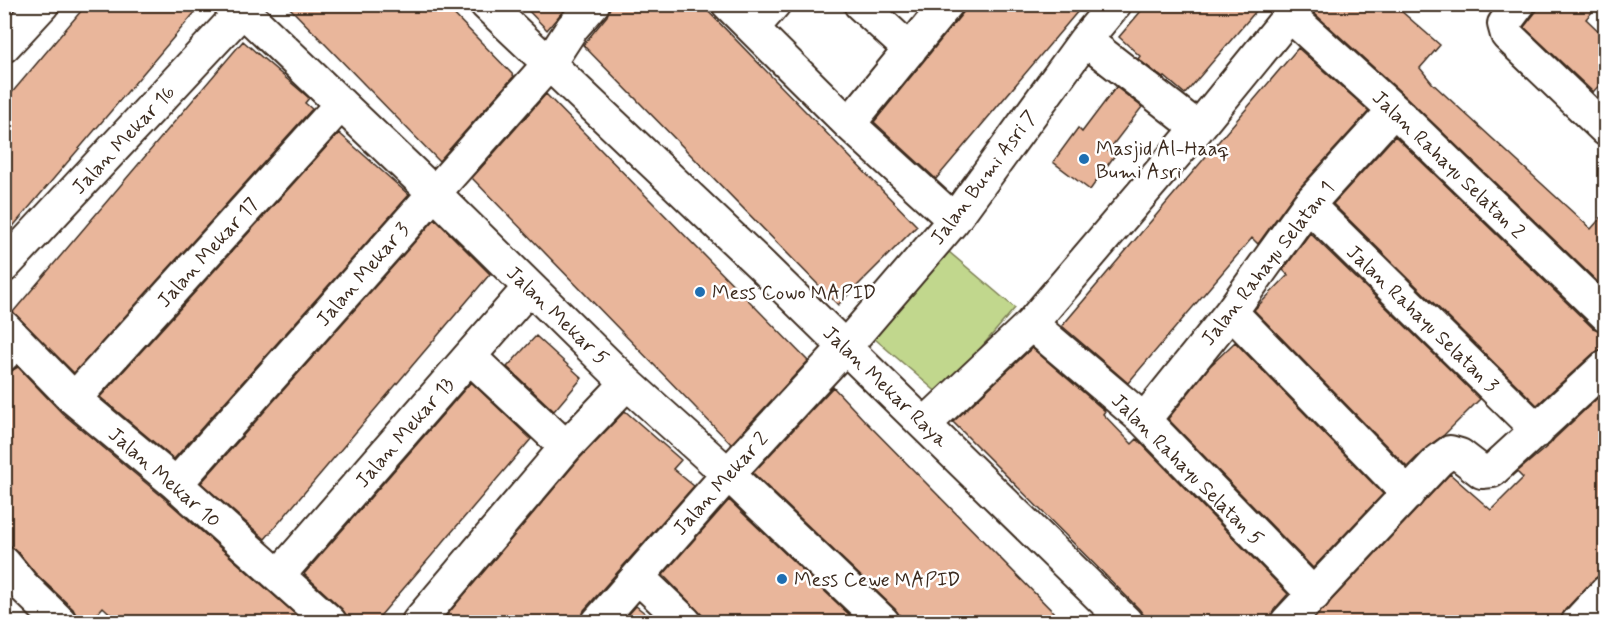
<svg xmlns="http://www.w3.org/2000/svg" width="1610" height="627" font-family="Mynerve,sans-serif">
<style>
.green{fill:#c1d78d;stroke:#7e8056;stroke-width:1.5}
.building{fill:#e9b69b;stroke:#3b2a1e;stroke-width:1.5}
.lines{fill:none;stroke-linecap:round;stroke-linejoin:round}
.lane-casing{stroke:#3b2a1e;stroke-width:21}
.street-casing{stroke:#3b2a1e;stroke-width:36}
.lane{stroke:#fff;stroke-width:16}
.street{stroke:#fff;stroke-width:32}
.poi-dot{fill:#1f6fb2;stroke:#fff;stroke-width:2}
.labels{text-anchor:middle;stroke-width:5;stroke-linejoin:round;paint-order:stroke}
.street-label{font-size:20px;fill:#3b2a1e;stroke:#fff}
.poi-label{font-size:20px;fill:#3b2a1e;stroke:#fff;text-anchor:start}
</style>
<rect width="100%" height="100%" fill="#fff"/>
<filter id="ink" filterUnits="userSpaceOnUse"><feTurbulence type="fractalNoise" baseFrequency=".0167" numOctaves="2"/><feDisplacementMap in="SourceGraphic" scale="12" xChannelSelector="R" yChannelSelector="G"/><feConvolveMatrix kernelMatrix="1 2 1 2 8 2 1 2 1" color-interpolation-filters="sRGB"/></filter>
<g filter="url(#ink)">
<path class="green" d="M942 246 1015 308 940 395 868 333Z"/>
<path class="building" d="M87 4H202L4 237V102Z
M286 4H444L514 76 439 161Z
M522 4H569L547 30Z
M611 4H701L917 226 838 305 583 45 607 16Z
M970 4H1084L936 179 874 122Z
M1147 4H1262L1185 94 1165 77 1163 78 1138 59 1140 56 1119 37Z
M1317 4H1393L1440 45 1420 68 1432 83 1591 229 1605 213 1604 288 1406 97 1314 13Z
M1542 4H1599L1586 19 1605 37V79L1593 92 1524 27Z
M243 41 309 98 305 103 312 109 74 373 13 312Z
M1298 48 1369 111 1295 193 1258 244 1252 238 1128 383 1062 326Z
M1116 87 1142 107 1108 151 1115 155 1090 190 1053 162 1078 128 1082 132Z
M546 94 808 361 731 444 472 178Z
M339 133 409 195 174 459 100 397Z
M1395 136 1593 328 1605 332V348L1594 353 1537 405 1333 204Z
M435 219 490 274 265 539 201 483Z
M1310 233 1480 399 1444 435 1427 447 1407 467 1254 310 1288 275 1283 270Z
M536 336 582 378 554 411 507 367Z
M1235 342 1383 494 1313 568 1168 419 1210 366Z
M1032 348 1105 411 1103 414 1132 444 1137 439 1288 594 1274 610 1270 622H1149L1139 609 953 422Z
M18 367 62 413 164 498 304 622H119L103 607 90 622H77V617L73 609 35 573 18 552 11 546H4V375Z
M471 382 531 439 375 622H348L347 616 342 609 304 574Z
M833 387 865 421 1063 622H900V616L895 609 753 473Z
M1605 391V575H1600L1593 580 1565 610 1561 617V622H1311L1450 474 1491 510 1523 478 1517 472 1550 444 1554 439Z
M625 411 681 460 673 469 694 486 584 610 581 622H441L579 459Z
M729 500 857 622H709L663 575Z
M636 606 656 622H622Z"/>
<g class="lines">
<g class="lane-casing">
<path id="lane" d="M4 365 23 348"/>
</g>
<g class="street-casing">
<path id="street" d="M236 4 434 193 627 383 728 474 883 622
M486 4 761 265 1126 622
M728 4 849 124 954 220
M860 4 910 50
M1519 4 1504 24 1507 35 1606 130
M1290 16 1394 110 1606 315
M753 28 774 4
M1085 40 1198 128
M4 46 43 4
M849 124 947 4
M1308 205 1538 431
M4 266 242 11
M1231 312 1408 494
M1031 324 1144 420 1314 595
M4 327 74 399 176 484 330 622
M470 357 566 447
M74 399 341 104
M1144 420 1231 312 1308 205 1394 110
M925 424 1031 324 1198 128 1299 4
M176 484 548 65 572 28 593 4
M4 563 22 585 60 622
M279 575 529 288
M638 577 685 622
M418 622 566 447 627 383
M598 622 728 474 846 346 954 220 1085 40 1115 4
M1287 622 1438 461 1450 452 1460 455 1482 472 1492 471 1606 366
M1578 622 1606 592"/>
</g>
<use href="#lane" class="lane"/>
<use href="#street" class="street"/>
</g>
</g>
<g class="poi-dot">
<circle cx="1084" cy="159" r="6"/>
<circle cx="700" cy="292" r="6"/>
<circle cx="782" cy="579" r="6"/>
</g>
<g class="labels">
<g class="street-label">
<text transform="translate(123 139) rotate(-47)" y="7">Jalan Mekar 16</text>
<text transform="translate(1449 164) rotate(44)" y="7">Jalan Rahayu Selatan 2</text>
<text transform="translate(983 177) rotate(-53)" y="7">Jalan Bumi Asri 7</text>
<text transform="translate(207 252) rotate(-48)" y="7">Jalan Mekar 17</text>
<text transform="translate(1267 263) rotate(-52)" y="7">Jalan Rahayu Selatan 1</text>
<text transform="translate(362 274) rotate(-49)" y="7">Jalan Mekar 3</text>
<text transform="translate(558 315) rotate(44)" y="7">Jalan Mekar 5</text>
<text transform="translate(1423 318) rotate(44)" y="7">Jalan Rahayu Selatan 3</text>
<text transform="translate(886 386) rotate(44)" y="7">Jalan Mekar Raya</text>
<text transform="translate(404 432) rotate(-49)" y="7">Jalan Mekar 13</text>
<text transform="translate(1188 469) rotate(45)" y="7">Jalan Rahayu Selatan 5</text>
<text transform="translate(165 477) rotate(41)" y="7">Jalan Mekar 10</text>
<text transform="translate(720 483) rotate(-48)" y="7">Jalan Mekar 2</text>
</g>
<g class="poi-label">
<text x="1096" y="155">Masjid Al-Haaq<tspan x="1096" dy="23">Bumi Asri</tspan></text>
<text x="712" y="299">Mess Cowo MAPID</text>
<text x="794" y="586">Mess Cewe MAPID</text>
</g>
</g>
<rect width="1610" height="627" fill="none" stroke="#fff" stroke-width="24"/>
<rect x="12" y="12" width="1586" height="603" fill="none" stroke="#3b2a1e" stroke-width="2" filter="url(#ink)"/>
</svg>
